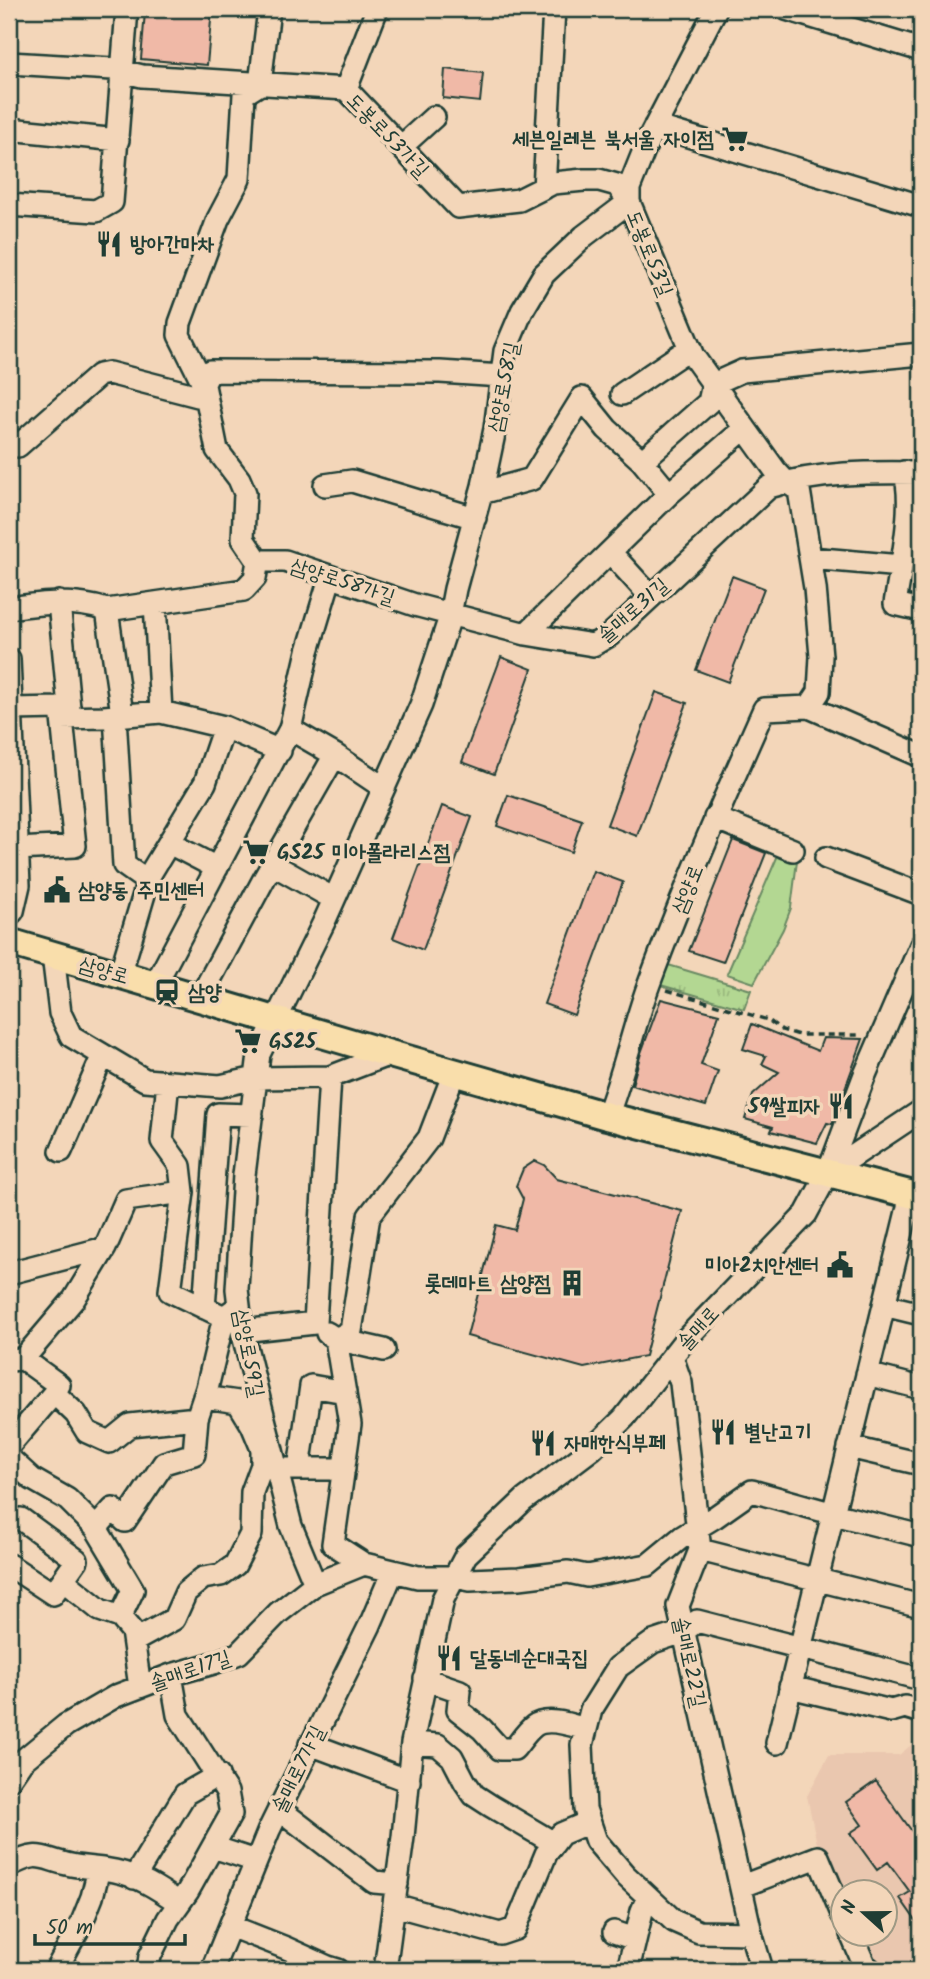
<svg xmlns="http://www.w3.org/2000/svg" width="930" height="1979" font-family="Kalam,'Poor Story',sans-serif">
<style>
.built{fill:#eac7af}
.grass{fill:url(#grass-tufts);stroke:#698a63;stroke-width:2}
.park{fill:#b3d792;stroke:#698a63;stroke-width:2}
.building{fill:#f0b9a7;stroke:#1f3d34;stroke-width:2}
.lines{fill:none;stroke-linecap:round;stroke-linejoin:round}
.minor-casing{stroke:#1f3d34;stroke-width:26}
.major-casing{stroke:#1f3d34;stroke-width:32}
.path{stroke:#1f3d34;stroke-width:3.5;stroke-dasharray:7 5;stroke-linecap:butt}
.minor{stroke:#f3d6b9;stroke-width:21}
.major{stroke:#f9deab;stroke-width:26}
.labels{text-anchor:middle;stroke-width:7;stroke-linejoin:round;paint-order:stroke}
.street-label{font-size:21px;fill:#1f3d34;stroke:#f3d6b9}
.poi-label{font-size:21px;font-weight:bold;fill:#1f3d34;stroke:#f3d6b9;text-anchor:start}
</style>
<defs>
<pattern id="grass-tufts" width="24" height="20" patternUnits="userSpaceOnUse" patternTransform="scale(1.75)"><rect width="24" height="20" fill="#b3d792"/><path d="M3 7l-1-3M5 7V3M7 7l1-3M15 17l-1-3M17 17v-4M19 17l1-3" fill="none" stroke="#9ab97e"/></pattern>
</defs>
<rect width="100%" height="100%" fill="#f3d6b9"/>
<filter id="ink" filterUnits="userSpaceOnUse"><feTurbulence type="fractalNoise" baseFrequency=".0143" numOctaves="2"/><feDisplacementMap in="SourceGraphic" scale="14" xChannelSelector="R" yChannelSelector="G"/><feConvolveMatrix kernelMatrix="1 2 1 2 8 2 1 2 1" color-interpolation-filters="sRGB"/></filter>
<g filter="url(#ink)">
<path class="built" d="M921 1737V1970H879L855 1934H884V1892H842L839 1902 817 1844 807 1796 829 1755H899Z"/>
<path class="grass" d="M665 964 751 990 744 1009 657 984Z"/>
<path class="park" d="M778 855 797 861 791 908 783 929 754 983 727 974Z"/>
<path class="building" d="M165 9H212L207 65 141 59 145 12 164 13Z
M445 69 483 73 480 102 443 98Z
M732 576 764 588 728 682 696 670Z
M501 657 532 669 494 774 462 762Z
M656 692 687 703 637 836 607 825Z
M508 795 582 820 571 852 497 826Z
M442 806 472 817 423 950 393 938Z
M733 840 766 853 723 962 689 951Z
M593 871 623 882 574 1015 544 1004Z
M661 999 719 1014 701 1065 718 1071 706 1106 632 1085 641 1053Z
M752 1024 818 1051 823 1038 863 1039 832 1124 827 1123 817 1143 771 1131 773 1127 745 1119 753 1095 779 1072 762 1064 766 1056 743 1049Z
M535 1161 544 1165 557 1179 682 1211 645 1356 584 1368 467 1336 496 1225 515 1230 523 1199 516 1186 523 1169Z
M876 1781 921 1844V1928L900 1898 910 1892 888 1862 877 1870 850 1833 862 1825 846 1802Z"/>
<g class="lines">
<g class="minor-casing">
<path id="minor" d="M716 9 649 138 629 188V202L693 356 775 470 786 482 799 490 815 588 821 656 819 692 809 707
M786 9 921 50
M9 63 113 69 142 76 346 89 458 207 519 200 553 183 584 180H599L617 185 629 202 584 236 544 274 522 311 505 351 495 429 483 486 455 589 449 620 421 705 324 922 259 1054 244 1175 237 1289 242 1331 291 1526 315 1584
M346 89 377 9
M655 126 921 206
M9 129 118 140
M401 147 434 117
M544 188 554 9
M9 205 96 211 112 202 127 9
M622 394 690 348
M9 444 18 446 99 375 109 373 198 396 210 371 440 372 502 376
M642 461 709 402 713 384 742 371 921 354
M904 472C916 502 900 570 895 604L921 610
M325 485 352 481 475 518
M481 493 532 479 582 398 607 429 642 461 669 494
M611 553 651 597
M810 558 901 566
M258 561H285L415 605 526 634 593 645 610 635 769 487C818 472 870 472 921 473
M258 561 243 539 245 493 239 479 217 450 204 385 179 335 180 323 218 219 239 179 244 94 260 84 269 9
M59 602 70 718
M155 603 161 712
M9 608C44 603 72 599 107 610L244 590 255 578 258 561
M107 610 122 714
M526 634 669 494 745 428
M9 659 19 885 13 911 9 915
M11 709 61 708 62 718 104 717 161 712 224 727 280 751
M115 716 124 865 148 882
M290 729 335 755 384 788
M715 818 793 850
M169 843 217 868
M17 849 75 846 62 718
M826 858 921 894
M272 864 334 899
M53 955 60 1013 71 1036 145 1080 220 1086 256 1078 330 1077 390 1054
M120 975 150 874 205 783 224 727
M155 985 290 729 308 651 330 578
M200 998 264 879 335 755
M168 1082 162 1141 180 1166 183 1192 170 1291 224 1317
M607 1116C624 1073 633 1027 649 984 683 891 724 799 764 709L809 707 921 756
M61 1151 103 1055
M828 1173 921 1111
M9 1273 105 1248
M884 1305 921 1314
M204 1308 218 1114 252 1115
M242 1331 315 1323 330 1077
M327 1333 336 1339 350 1424 333 1544 364 1564
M336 1339 351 1331 369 1216 429 1138 454 1073
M336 1339 384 1350
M672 1357 681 1383 700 1550 678 1606 751 1933 762 1970
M23 1359 59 1385 54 1393
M9 1360 23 1359 74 1299 105 1248 126 1200 183 1192
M867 1374 921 1388
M9 1446 54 1393 76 1414 87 1432 109 1442 130 1425 197 1418 207 1388 224 1317 239 1306
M849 1447 921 1464
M9 1455 10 1459 32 1479 67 1499 96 1528 133 1590 120 1617
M285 1469H344
M299 1469 311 1386 345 1392
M96 1528 113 1509 125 1521 164 1463 194 1454 197 1418
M700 1550 921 1606
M9 1565 53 1594 77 1560 21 1519
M63 1580 100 1610 120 1617 132 1631 140 1687
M134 1641 174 1619 186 1592 203 1578 221 1575 235 1565 251 1534 252 1492 262 1465V1449L252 1425 238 1402 204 1397
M425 1679 460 1691 458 1710 482 1729 500 1749H514C520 1742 526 1732 534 1726 547 1716 572 1725 586 1729
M790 1687 891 1711 905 1707 921 1712
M412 1743 438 1745 452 1757 465 1782 474 1795 491 1806 554 1843
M777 1743 911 1195
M310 1744 409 1781
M9 1780 22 1761 66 1725 116 1696 171 1675 214 1663 239 1653 278 1613 315 1584 364 1564 418 1577H455L470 1580 519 1578 568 1572 587 1576 648 1565 682 1537 715 1517 752 1491 845 1517 921 1536
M279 1809 374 1882 397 1884
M213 1847 256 1861
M9 1866C40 1849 41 1859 71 1865 86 1868 101 1868 115 1871 139 1876 159 1889 179 1903
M134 1878 185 1794 218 1775
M742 1886 818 1857 842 1914
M394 1905 500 1934 515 1929 546 1854 561 1834 589 1822
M230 1926 286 1948 328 1967 338 1970
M614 1932 635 1939
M751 1933 699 1932 674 1921 625 1875 596 1841 585 1809 582 1745 591 1710 618 1667 653 1642 683 1632 697 1621 921 1679
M851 1934 864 1964 871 1970
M56 1970 82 1922 92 1897 99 1869
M148 1970 150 1956 168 1919 188 1891 231 1814 227 1792 178 1715 171 1675
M212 1970 269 1830 370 1625 393 1571
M385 1970 403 1837 412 1743 443 1599 466 1555 524 1500 593 1448 624 1418 685 1340 806 1214 828 1173 864 1077 921 945
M628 1970 642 1911 648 1897"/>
</g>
<g class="major-casing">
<path id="major" d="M9 942 390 1054 607 1116 921 1197"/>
</g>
<path class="path" d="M667 990 768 1020 782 1030 799 1035H861"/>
<use href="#minor" class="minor"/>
<use href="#major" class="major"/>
</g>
</g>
<defs>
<g id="supermarket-bare" transform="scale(2.1)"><path d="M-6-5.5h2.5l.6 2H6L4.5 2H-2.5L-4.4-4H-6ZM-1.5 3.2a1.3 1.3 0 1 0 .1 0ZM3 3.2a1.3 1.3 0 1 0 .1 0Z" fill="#1f3d34" stroke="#f3d6b9" stroke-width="2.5" paint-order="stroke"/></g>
<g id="restaurant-bare" transform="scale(2.1)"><path d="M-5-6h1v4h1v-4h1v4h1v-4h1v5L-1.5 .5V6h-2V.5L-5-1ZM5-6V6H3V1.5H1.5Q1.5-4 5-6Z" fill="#1f3d34" stroke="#f3d6b9" stroke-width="2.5" paint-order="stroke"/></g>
<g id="civic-bare" transform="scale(2.1)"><path d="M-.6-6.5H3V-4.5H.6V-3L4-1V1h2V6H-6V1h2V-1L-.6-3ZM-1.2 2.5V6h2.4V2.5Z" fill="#1f3d34" stroke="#f3d6b9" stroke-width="2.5" paint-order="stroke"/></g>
<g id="station-bare" transform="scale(2.1)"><path d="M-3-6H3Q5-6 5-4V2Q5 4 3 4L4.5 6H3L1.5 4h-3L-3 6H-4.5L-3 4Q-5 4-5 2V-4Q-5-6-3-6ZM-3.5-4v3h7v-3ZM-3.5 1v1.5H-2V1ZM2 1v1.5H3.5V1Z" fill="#1f3d34" stroke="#f3d6b9" stroke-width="2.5" paint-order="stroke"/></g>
<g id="building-bare" transform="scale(2.1)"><path d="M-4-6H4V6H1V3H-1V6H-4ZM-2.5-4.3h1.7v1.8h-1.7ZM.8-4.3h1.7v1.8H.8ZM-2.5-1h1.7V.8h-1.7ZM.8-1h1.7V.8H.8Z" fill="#1f3d34" stroke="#f3d6b9" stroke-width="2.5" paint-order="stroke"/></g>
</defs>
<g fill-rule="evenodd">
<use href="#supermarket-bare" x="735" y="139"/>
<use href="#restaurant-bare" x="109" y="244"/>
<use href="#supermarket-bare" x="256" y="852"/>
<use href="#civic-bare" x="57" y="890"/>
<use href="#station-bare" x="167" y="992"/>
<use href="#supermarket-bare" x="248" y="1041"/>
<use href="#restaurant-bare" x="841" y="1106"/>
<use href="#civic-bare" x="840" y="1265"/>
<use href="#building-bare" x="572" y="1283"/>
<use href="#restaurant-bare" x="723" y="1432"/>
<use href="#restaurant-bare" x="543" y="1443"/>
<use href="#restaurant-bare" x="449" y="1658"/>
</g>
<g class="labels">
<g class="street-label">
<text transform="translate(388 135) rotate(46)" y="7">도봉로53가길</text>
<text transform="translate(650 253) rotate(68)" y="7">도봉로53길</text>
<text transform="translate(503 387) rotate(-79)" y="7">삼양로58길</text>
<text transform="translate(343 581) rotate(18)" y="7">삼양로58가길</text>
<text transform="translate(633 610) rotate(-41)" y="7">솔매로31길</text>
<text transform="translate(687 889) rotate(-68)" y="7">삼양로</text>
<text transform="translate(104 970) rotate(16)" y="7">삼양로</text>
<text transform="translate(698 1328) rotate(-48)" y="7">솔매로</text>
<text transform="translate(249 1353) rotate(79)" y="7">삼양로59길</text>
<text transform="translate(690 1662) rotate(78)" y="7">솔매로22길</text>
<text transform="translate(190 1670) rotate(-19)" y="7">솔매로17길</text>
<text transform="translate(298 1769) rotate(-64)" y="7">솔매로7가길</text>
</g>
<g class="poi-label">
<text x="714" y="146" text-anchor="end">세븐일레븐 북서울 자이점</text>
<text x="130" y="251">방아간마차</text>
<text x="277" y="859">GS25 미아폴라리스점</text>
<text x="78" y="897">삼양동 주민센터</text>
<text x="188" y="999">삼양</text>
<text x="269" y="1048">GS25</text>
<text x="820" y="1113" text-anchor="end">59쌀피자</text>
<text x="819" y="1272" text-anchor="end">미아2치안센터</text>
<text x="551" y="1290" text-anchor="end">롯데마트 삼양점</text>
<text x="744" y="1439">별난고기</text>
<text x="564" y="1450">자매한식부페</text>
<text x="470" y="1665">달동네순대국집</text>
</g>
</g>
<rect width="930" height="1979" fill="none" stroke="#f3d6b9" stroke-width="35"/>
<rect x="18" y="18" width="895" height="1944" fill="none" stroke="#1f3d34" stroke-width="2.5" filter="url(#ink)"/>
<g transform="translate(864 1913) rotate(291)"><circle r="33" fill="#f3d6b9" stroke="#9e9984" stroke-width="2"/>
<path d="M0-5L12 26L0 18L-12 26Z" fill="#1f3d34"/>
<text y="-10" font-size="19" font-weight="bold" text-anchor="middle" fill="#1f3d34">N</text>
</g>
<path d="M35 1934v10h150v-10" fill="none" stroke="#1f3d34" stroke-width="3.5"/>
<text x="46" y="1934" font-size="21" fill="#1f3d34" stroke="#f3d6b9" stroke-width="5" paint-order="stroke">50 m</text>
</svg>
